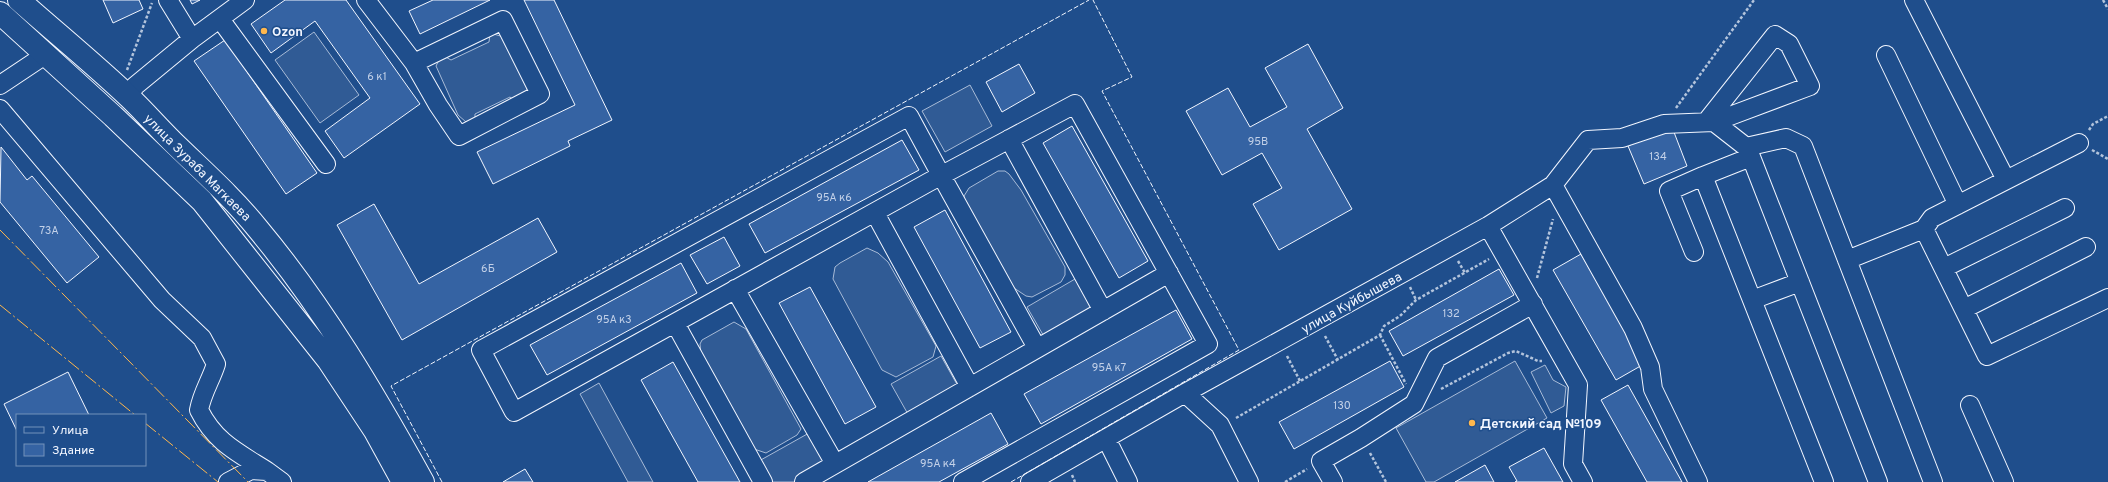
<svg xmlns="http://www.w3.org/2000/svg" width="2108" height="482" font-family="Overpass,sans-serif">
<style>
.built{fill:#305b95;stroke:#a8bbd7}
.building{fill:#3563a3;stroke:#f2f6ff}
.lines{fill:none;stroke-linecap:round;stroke-linejoin:round}
.minor-casing{stroke:#f2f6ff;stroke-width:20}
.major-casing{stroke:#f2f6ff;stroke-width:24}
.path{stroke:#b3c4dc;stroke-width:2.5;stroke-dasharray:3 2;stroke-linecap:butt}
.minor{stroke:#1f4e8c;stroke-width:18}
.major{stroke:#1f4e8c;stroke-width:22}
.fence{stroke:#f2f6ff;stroke-width:1;stroke-dasharray:5 2;stroke-linecap:butt}
.power{stroke:#ffb74d;stroke-width:1;stroke-dasharray:14 3 2 3;stroke-linecap:butt}
.poi-dot{fill:#ffb74d;stroke:#1f4e8c;stroke-width:1.5}
.labels{text-anchor:middle;stroke-width:3;stroke-linejoin:round;paint-order:stroke}
.number-label{font-size:11px;fill:#c3d1e8}
.poi-label{font-size:13px;font-weight:bold;fill:#f2f6ff;stroke:#1f4e8c;text-anchor:start}
.street-label{font-size:13px;fill:#f2f6ff;stroke:#1f4e8c}
</style>
<rect width="100%" height="100%" fill="#1f4e8c"/>
<path class="built" d="M314 32 359 95 320 123 275 60Z
M490 33 504 37 526 83 527 90 525 96 515 101 510 97 475 114V120L466 122 458 115 436 66 440 58 444 56 451 60 489 42Z
M970 85 992 126 945 152 922 111Z
M998 171H1005L1009 174 1021 190 1065 267V275L1061 282 1032 297 1026 296 1014 288 965 202 964 196 969 188Z
M867 248 878 253 888 262 936 346 933 357 896 377 882 370 833 279 835 267 840 263Z
M1075 279 1094 312 1046 340 1027 307Z
M734 322 746 329 801 429 797 435 766 453 754 449 701 354 700 344 702 340Z
M941 356 959 388 909 416 891 384Z
M1515 361 1547 418 1434 482H1426L1396 428Z
M1545 365 1553 380 1566 387 1564 406 1551 413 1531 372Z
M599 383 653 482H628L580 394Z
M809 433 826 464 794 482H771L759 461Z"/>
<path class="building" d="M103 0H139L143 9 113 23Z
M190 0H200L192 4Z
M285 0H346L420 104 344 158 325 131 370 98 315 21 271 53 251 24Z
M433 0H490L420 34 409 11Z
M524 0H554L612 120 568 141 570 146 493 184 477 152 575 105Z
M225 40 317 173 286 194 194 61Z
M1308 44 1343 108 1307 129 1352 209 1279 250 1253 204 1282 188 1262 153 1222 175 1186 111 1228 88 1250 127 1287 107 1265 68Z
M1019 64 1035 93 1002 112 986 82Z
M1072 126 1148 261 1119 278 1043 143Z
M1672 127 1687 166 1644 184 1628 146Z
M902 140 919 170 765 253 749 224Z
M1 147 27 180 32 176 99 257 67 283 0 202Z
M374 204 419 284 538 218 557 252 402 340 337 225Z
M945 210 1011 332 980 348 914 227Z
M724 237 740 266 707 284 690 255Z
M1581 254 1644 364 1616 380 1553 270Z
M681 263 697 293 547 375 530 345Z
M1499 269 1514 295 1403 356 1389 331Z
M810 287 876 407 845 424 779 303Z
M1176 310 1192 339 1041 424 1024 394Z
M1390 361 1404 387 1294 449 1279 422Z
M673 362 740 482H698L641 380Z
M68 372 89 415H17V431L4 404Z
M1628 385 1682 482H1647L1601 400Z
M991 413 1008 444 939 482H868Z
M1544 448 1563 482H1515L1517 481 1509 467Z
M1485 465 1494 482H1455Z
M525 469 533 482H503Z"/>
<g class="lines">
<g class="minor-casing">
<path id="minor" d="M168 0 192 39
M366 0 414 63
M1914 0 2006 180
M220 19 326 164
M503 20 540 94 459 136 438 105 414 63Z
M1886 55 1958 205
M0 85 45 55
M129 96 135 86 192 39 245 0
M0 109 162 300 202 338 216 364C211 380 202 393 199 410 215 442 237 452 267 471
M1706 122 1775 35 1789 44 1810 86 1714 122
M1009 139 1103 311
M1746 147 1786 138 1803 146 1933 482
M1751 157 1878 482
M1553 185 1633 328 1650 367 1653 389 1698 482
M875 213 970 387
M1488 226 1578 385 1573 464 1583 482
M1924 229 1987 356 2108 298
M1694 252 1669 191 1703 176
M1847 260 1924 229 1932 218 2079 143
M1944 268 2065 208
M735 289 835 464
M1752 300 1800 282
M1964 309 2086 247
M675 323 763 482
M1185 393 1220 425 1249 482
M1970 405 2004 482
M1111 448 1128 482
M228 482 251 470 267 471 282 482
M804 482 1169 273
M963 482 1208 344 1075 104C1026 130 978 156 929 182L514 412 481 350 909 116C923 142 937 168 951 193L1037 348
M1030 482 1185 393 1488 226 1553 185 1588 140 1622 138 1664 124 1714 122 1746 147 1751 157 1703 176 1824 482
M1333 482 1321 461 1361 438 1414 404 1437 358 1533 304"/>
</g>
<g class="major-casing">
<path id="major" d="M19 0C55 32 93 63 129 97 146 113 161 131 178 147 206 174 234 199 258 229 323 307 374 394 423 482
M0 13 113 116 202 201 328 360 375 431 403 482"/>
</g>
<path class="path" d="M2103 0 2108 9
M127 70 152 3
M1676 108 1754 0
M2089 130 2093 124 2108 116
M2092 150 2108 159
M1458 261 1465 273
M1537 278 1553 219
M1410 287 1416 300
M1380 335 1406 384
M1325 336 1338 360
M1287 356 1300 381
M1441 389 1508 353 1516 351 1538 361H1542
M1236 418 1380 335 1384 326 1400 316 1416 300 1489 259
M1370 453 1386 482
M1072 475 1075 482
M1285 482 1307 469"/>
<use href="#minor" class="minor"/>
<use href="#major" class="major"/>
<path class="fence" d="M442 482 391 386 1089 0
M1011 482 1239 350 1102 91 1132 77 1093 0"/>
<path class="power" d="M0 230 248 482
M0 305 135 415
M145 423 218 482"/>
</g>
<g class="poi-dot">
<circle cx="264" cy="31" r="4"/>
<circle cx="1472" cy="423" r="4"/>
</g>
<g class="labels">
<g class="number-label">
<text x="377" y="80">6 к1</text>
<text x="1258" y="145">95В</text>
<text x="1658" y="160">134</text>
<text x="834" y="201">95А к6</text>
<text x="49" y="234">73А</text>
<text x="488" y="272">6Б</text>
<text x="1451" y="317">132</text>
<text x="614" y="323">95А к3</text>
<text x="1109" y="371">95А к7</text>
<text x="1342" y="409">130</text>
<text x="938" y="467">95А к4</text>
</g>
<g class="poi-label">
<text x="272" y="36">Ozon</text>
<text x="1480" y="428">Детский сад №109</text>
</g>
<g class="street-label">
<text transform="translate(198 167) rotate(45)" y="5">улица Зураба Магкаева</text>
<text transform="translate(1351 302) rotate(-29)" y="5">улица Куйбышева</text>
</g>
</g>
<rect x="16" y="414" width="130" height="52" fill="#1f4e8c" stroke="#7391ba"/>
<rect x="24" y="427" width="20" height="6" fill="#1f4e8c" stroke="#7391ba"/>
<text x="52" y="434" font-size="12" fill="#f2f6ff">Улица</text>
<rect x="24" y="444" width="20" height="12" fill="#3563a3" stroke="#7391ba"/>
<text x="52" y="454" font-size="12" fill="#f2f6ff">Здание</text>
</svg>
